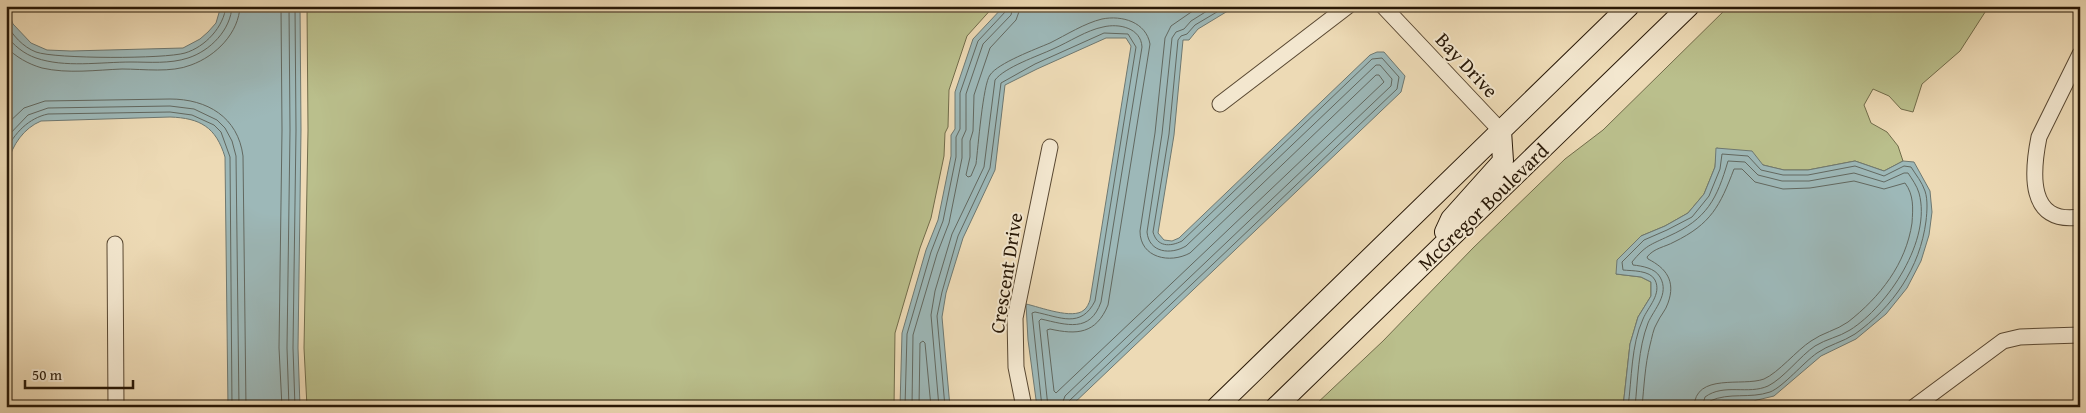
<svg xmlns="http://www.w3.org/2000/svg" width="2086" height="413" font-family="'Gentium Book Plus',serif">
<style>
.green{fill:#babf8c;stroke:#716c4a}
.water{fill:#9db8b8;stroke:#6e7871}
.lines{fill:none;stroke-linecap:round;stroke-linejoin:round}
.shore{stroke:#626860;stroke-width:1}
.street-casing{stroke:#594832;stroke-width:17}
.secondary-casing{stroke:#281807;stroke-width:22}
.street{stroke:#f3e7cf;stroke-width:15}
.secondary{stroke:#f3e7cf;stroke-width:20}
.labels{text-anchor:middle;stroke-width:4;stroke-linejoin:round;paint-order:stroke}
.street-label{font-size:20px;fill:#281807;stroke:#f3e7cf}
</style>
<rect width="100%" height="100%" fill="#eddab5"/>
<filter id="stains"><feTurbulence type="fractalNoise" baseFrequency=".004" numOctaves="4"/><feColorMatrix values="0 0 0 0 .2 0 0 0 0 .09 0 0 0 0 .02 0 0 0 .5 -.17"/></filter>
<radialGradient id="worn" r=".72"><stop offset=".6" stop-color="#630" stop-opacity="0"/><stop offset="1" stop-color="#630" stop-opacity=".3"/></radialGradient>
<path class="green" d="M307 6H994L967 36 949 90 948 127 945 133 944 156 931 218 920 248 895 333 894 407H307L304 348 308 130Z
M1729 6H1989L1960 51 1922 84 1913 112 1901 109 1889 96 1873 89 1864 105 1871 123 1887 132 1898 146 1903 161 1884 171 1855 161 1808 170H1784L1763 165 1717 148 1715 167 1704 194 1688 213 1665 226 1641 236 1616 274 1641 277 1651 282V296L1638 317 1630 344 1623 407H1313L1383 341 1473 248 1565 159 1603 130Z"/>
<path class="water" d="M6 6 13 24 31 43 47 50 71 51 183 48 200 39 208 32 216 23 221 6H300L301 130 298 348 300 407H228L225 157C216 127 200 118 170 117L41 121C24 128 12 145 8 163L10 407H6Z
M1004 6H1236L1198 29 1189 40H1183L1174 135 1158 233 1164 240 1172 241 1179 238 1370 55 1377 52H1384L1405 76 1401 92 1070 407H1037L1028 340 1026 304C1040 307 1073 320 1084 310 1087 308 1089 303 1090 300L1131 46 1126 38H1106L1037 69 1005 85 995 170 963 238 946 293 942 317 950 407H900L902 333 926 250 938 220 951 156V135L955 129V92L973 39Z
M1716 148 1752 151 1763 165 1784 170H1808L1855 161 1884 171 1903 161 1914 162 1930 191 1932 212 1929 235 1921 261 1907 288 1886 314 1856 339 1821 356 1774 396 1753 401H1723L1707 407H1623L1630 344 1638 317 1651 296V282L1641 277 1616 274 1617 260 1641 236 1665 226 1688 213 1704 194 1715 167Z"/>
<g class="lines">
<path class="shore" d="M281 6 282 130 279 348 282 407
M289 6 290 130 287 348 289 407
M295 6 296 130 293 348 295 407
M1021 6 1016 20 990 48 974 95 973 131 970 141V157L966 175 968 177 971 176 976 164C978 148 983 84 990 75 998 63 1036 49 1050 43 1066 35 1085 23 1102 19 1122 15 1146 22 1150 44L1108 305C1096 334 1077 335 1050 329L1047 330 1054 391 1056 393 1384 82 1379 75H1376L1190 253C1170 264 1140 258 1140 231L1155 133 1165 38 1171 26 1200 6
M6 23C12 35 23 47 36 52 55 59 165 59 185 53 205 47 224 27 226 6
M6 35C13 45 24 54 36 58 65 68 100 62 131 62 149 62 170 64 188 58 210 51 231 30 232 6
M6 47C16 57 28 64 42 68 68 74 96 70 122 69 144 69 171 73 191 65 216 56 239 33 240 6
M6 125 24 108 45 101 170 99C207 99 238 117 243 156L246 407
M6 138 28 115 48 108 170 106 194 109 217 120 225 128 232 141 236 156 239 407
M6 151C14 133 29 118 48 114L170 112 192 115 214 125 221 132 230 157 232 407
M905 407 907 334 931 252 943 221 956 157V137L960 129V93L978 41 1006 11 1007 6
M912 407 913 335 937 254 949 223 962 158V139L966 130V94L983 44 1011 15 1013 6
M919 407 920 343 923 341 925 343 931 407
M939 407 931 315 935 291 952 234 984 167 995 80C1005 67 1038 56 1053 49 1069 42 1087 30 1103 27 1119 23 1141 28 1142 47L1101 302C1090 333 1067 325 1041 319L1039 321 1048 407
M945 407 937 316 942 292 958 236 990 168 1001 83 1035 64 1104 33 1128 34 1136 47 1095 301C1081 329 1060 317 1035 312L1032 313 1042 407
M1061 407 1065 396 1391 86 1392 79 1380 65H1376L1186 246C1171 255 1149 253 1147 232L1162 134 1172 38 1176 32 1184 29 1191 21 1215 6
M1067 407 1069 401 1397 89 1399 77 1382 58 1372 59 1182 241C1170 247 1157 247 1153 232L1169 134 1178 40 1181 36 1187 34 1195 25 1227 6
M1628 407C1632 378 1631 345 1643 319 1648 307 1662 294 1655 280 1650 270 1632 271 1623 270L1622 262 1644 240 1667 230 1692 217 1709 196 1720 169 1722 154 1748 156 1761 170 1783 175H1808L1855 166 1884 176 1904 166 1911 167C1916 175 1922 182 1925 191 1928 200 1927 212 1926 221 1920 268 1893 307 1855 334 1843 342 1828 345 1817 353 1804 362 1783 387 1770 392 1750 399 1729 392 1710 401L1708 407
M1635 407C1638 379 1638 349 1648 323 1654 309 1670 294 1660 277 1655 268 1642 266 1633 265L1632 262C1646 245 1650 245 1669 236 1707 219 1717 199 1728 161L1745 162 1758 175 1782 181H1809L1854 173 1884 182 1904 173H1908C1912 179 1917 186 1919 193 1932 240 1888 306 1850 330 1839 337 1826 339 1815 346 1800 356 1784 378 1768 386 1748 395 1724 383 1705 397L1702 407
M1642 407C1644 387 1645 365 1650 345 1652 338 1653 329 1657 323 1660 316 1666 310 1668 303 1676 281 1666 268 1648 259L1647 257C1654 248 1665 247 1674 242 1711 224 1720 206 1734 169H1742L1755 182 1783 189 1810 188 1854 181 1884 189 1905 183C1914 195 1913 208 1912 223 1906 264 1880 297 1848 322 1837 330 1822 333 1811 341 1797 350 1778 373 1764 379 1743 387 1695 372 1694 407"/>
<g class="street-casing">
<path id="street" d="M1383 6 1501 131
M2080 54 2039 137C2032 172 2027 225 2080 217
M1220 104 1348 6
M115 244 116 407
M1024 407 1016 367 1015 318 1050 147
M1914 407 2003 341 2020 337 2080 335"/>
</g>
<g class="secondary-casing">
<path id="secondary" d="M1445 232 1451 219 1503 161 1501 131
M1217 407 1629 6
M1276 407 1689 6"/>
</g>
<use href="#street" class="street"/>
<use href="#secondary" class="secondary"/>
</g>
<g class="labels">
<g class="street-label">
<text transform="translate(1467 65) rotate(47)" y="7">Bay Drive</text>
<text transform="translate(1483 207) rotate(-44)" y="7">McGregor Boulevard</text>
<text transform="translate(1006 273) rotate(-81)" y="7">Crescent Drive</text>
</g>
</g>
<rect width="2086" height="413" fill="none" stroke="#eddab5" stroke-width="25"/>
<rect x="8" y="8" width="2071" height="398" fill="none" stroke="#281807" stroke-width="2.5"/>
<rect x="12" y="12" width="2061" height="388" fill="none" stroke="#281807"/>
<path d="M25 380v8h108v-8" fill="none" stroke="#281807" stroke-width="2.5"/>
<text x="32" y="380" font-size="15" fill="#281807" stroke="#f3e7cf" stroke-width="4" paint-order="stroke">50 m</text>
<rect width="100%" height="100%" filter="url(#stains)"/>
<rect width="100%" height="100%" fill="url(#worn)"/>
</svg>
